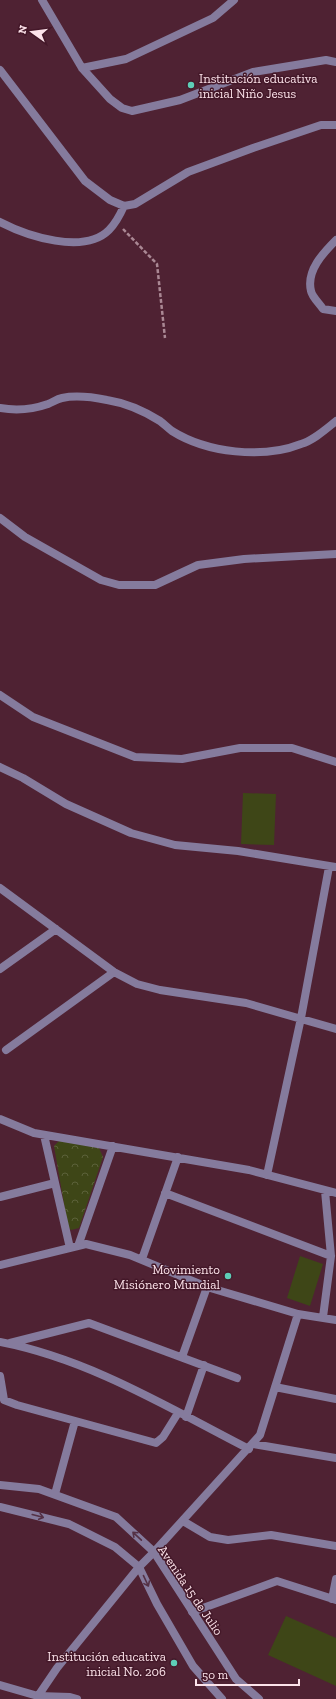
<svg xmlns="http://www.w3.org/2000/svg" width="336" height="1699" font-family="'Zilla Slab',serif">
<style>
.forest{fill:url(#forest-crowns)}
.garden{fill:#3e4617}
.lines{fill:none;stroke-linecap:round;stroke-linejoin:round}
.path{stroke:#aa8894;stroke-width:2.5;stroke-dasharray:4 2;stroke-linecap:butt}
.minor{stroke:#857b9d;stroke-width:8}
.tertiary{stroke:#857b9d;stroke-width:8}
.oneway{stroke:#543146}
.poi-dot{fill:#5eceb7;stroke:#441829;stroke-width:1.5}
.labels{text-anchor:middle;stroke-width:3;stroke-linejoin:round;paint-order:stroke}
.poi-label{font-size:13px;fill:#fce3ea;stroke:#441829;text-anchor:end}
.street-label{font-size:13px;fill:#fce3ea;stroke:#441829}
</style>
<defs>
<pattern id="forest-crowns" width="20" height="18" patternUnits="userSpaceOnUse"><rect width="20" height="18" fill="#3e4617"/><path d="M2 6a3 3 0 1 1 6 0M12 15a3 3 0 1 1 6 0" fill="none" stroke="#5b6139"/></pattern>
</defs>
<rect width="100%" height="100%" fill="#4f2233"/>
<path class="forest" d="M60 1140 99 1148 103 1157 79 1228 71 1230 68 1227 54 1146Z"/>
<path class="garden" d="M243 793 276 794 274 845 241 844Z
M300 1256 323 1264 310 1306 287 1298Z
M286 1616 336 1638V1686L268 1655Z"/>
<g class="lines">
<path class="path" d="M123 229 157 264 165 338"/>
<path class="minor" d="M42 0 82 68 110 99 122 108 132 111 180 100 253 72 326 60 336 62
M82 68 126 59 213 18 234 0
M0 70 85 181 110 200 124 206 135 204 188 172 253 148 321 125H336
M0 222C27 236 84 255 109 230 116 223 120 215 124 206
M336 240C323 253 306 271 311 291 312 297 320 304 323 309L336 311
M0 408C17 411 31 410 48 404 53 402 57 399 62 398 76 395 92 397 107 400 126 403 144 411 160 421 164 424 168 428 172 431 207 453 263 459 301 444 314 440 326 429 336 421
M0 518 25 537 101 580 119 585H155L198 565 244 559 336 554
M0 767 23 778 66 804 131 833 175 845 238 851 336 867
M0 888 114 972 137 984 160 990 246 1003 336 1029
M0 969 56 929
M6 1050 114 972
M0 1119 34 1133 249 1170 336 1193
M44 1135 70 1248
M267 1175 301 1018 329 867
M165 1193 331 1256
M0 1197 55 1183
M78 1246 113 1146
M142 1259 178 1157
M0 1265 86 1244 130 1255 207 1287 298 1314 336 1320
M323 1317 331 1256 325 1191
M0 1342C89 1359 169 1408 249 1449
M10 1343 89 1323 237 1378
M182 1357 207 1287
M0 1376 4 1400 17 1405 156 1443 163 1437 178 1413
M275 1387 336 1399
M186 1417 204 1365
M253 1444 336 1458
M55 1494 75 1421
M183 1521 210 1537 228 1540 271 1535 336 1546
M332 1599 336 1579
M192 1612 277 1581 336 1600
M0 1685 38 1696 70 1697 77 1699
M38 1696 57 1668 139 1567 154 1552 260 1435 298 1314"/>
<path class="tertiary" d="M0 695 33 717 135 757 182 759 240 748H292L336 762
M0 1485 39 1489 116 1517 154 1552 236 1679 259 1699
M0 1507 69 1524 115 1547 139 1567 157 1604 193 1666 222 1699"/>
</g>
<defs><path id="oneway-shaft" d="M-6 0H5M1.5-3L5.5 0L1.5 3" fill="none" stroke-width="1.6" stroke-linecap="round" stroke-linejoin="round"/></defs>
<g class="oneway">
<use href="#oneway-shaft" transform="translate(38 1516) rotate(15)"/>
<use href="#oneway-shaft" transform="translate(137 1536) rotate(-137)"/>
<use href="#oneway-shaft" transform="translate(146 1581) rotate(65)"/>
</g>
<g class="poi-dot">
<circle cx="191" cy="85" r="4"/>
<circle cx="228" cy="1276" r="4"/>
<circle cx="174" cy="1663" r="4"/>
</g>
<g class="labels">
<g class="poi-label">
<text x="199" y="83" text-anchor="start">Institución educativa<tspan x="199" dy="15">inicial Niño Jesus</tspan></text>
<text x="220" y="1274">Movimiento<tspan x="220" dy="15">Misiónero Mundial</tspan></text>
<text x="166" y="1661">Institución educativa<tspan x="166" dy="15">inicial No. 206</tspan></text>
</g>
<g class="street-label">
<text transform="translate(191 1590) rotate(56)" y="5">Avenida 15 de Julio</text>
</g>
</g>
<g transform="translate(32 32) rotate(284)" stroke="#441829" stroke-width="3" paint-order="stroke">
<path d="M0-3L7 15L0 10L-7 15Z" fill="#fce3ea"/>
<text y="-6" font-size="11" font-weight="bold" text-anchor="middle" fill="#fce3ea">N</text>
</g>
<path d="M196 1679v6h103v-6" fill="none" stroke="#fce3ea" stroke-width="2"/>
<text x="202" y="1679" font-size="12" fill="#fce3ea" stroke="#441829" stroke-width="3" paint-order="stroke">50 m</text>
</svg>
